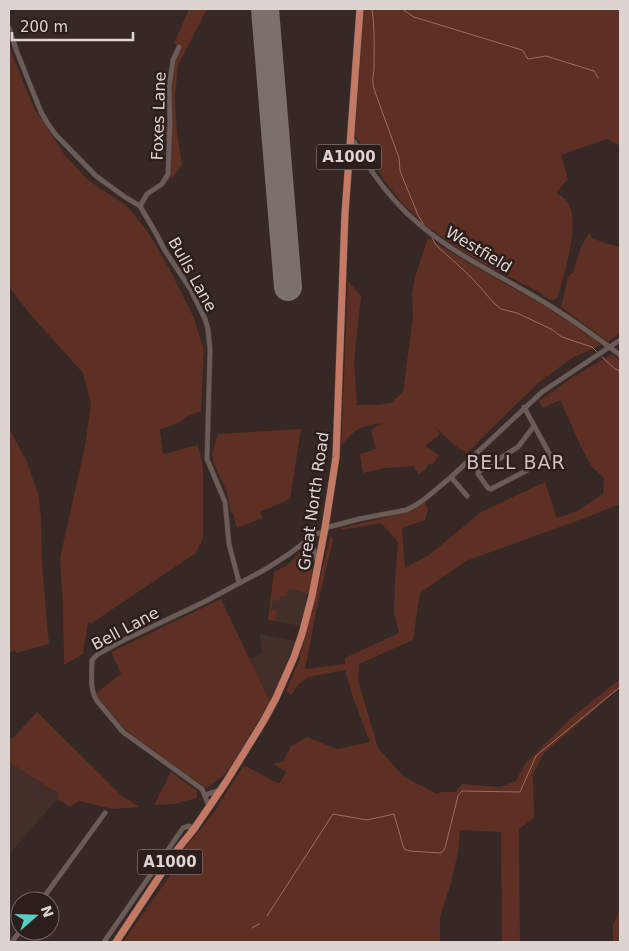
<svg xmlns="http://www.w3.org/2000/svg" width="629" height="951" font-family="'DejaVu Sans',sans-serif">
<style>
.built{fill:#432f29}
.green{fill:#5e2f23}
.lines{fill:none;stroke-linecap:round;stroke-linejoin:round}
.stream{stroke:#9d6d60;stroke-width:1}
.runway{stroke:#7c706c;stroke-width:28}
.street-casing{stroke:#4f4441;stroke-width:5.5}
.primary-casing{stroke:#4f4441;stroke-width:8}
.street{stroke:#6c5c58;stroke-width:4.5}
.primary{stroke:#c47965;stroke-width:7}
.labels{text-anchor:middle;stroke-width:5;stroke-linejoin:round;paint-order:stroke}
.shield{fill:#2c1f1b;stroke:#a89e9a;stroke-width:1}
.shield-label{font-size:15px;font-weight:bold;fill:#ddd4d1}
.street-label{font-size:16px;fill:#ddd4d1;stroke:#2c1f1b}
.quarter-label{font-size:19px;letter-spacing:1px;fill:#d2bfba;stroke:#2c1f1b}
</style>
<rect width="100%" height="100%" fill="#362825"/>
<path class="built" d="M306 549 310 558 313 573 308 598 300 626 268 620 274 572 287 565 299 554Z
M260 634 295 641 281 677 270 702 249 659 262 653Z
M9 762 59 794 57 799 9 855Z"/>
<path class="green" d="M189 9H207L178 65 175 97 177 132 182 165 174 176 158 189 157 186 165 176 168 164 165 129 170 123C169 94 168 76 179 47L174 43Z
M364 9H620V146L607 139 561 155 568 179 556 193C560 195 563 197 566 200 582 220 565 270 559 293L557 298 553 300C549 300 545 298 542 294 505 274 465 257 432 229L431 231 402 203 384 180 355 135Z
M9 42 14 59 34 108 64 154 88 180 127 206 148 232 169 268 194 318 204 351 201 411 188 416 180 422 160 430 163 454 198 445 203 467V538L196 553 92 623 88 622 83 654 64 665 63 604 60 558 85 446 91 404 83 373 29 313 9 287Z
M589 233 592 238 605 243 620 247V333L608 342 561 307 568 277 573 272 581 247Z
M428 238C443 247 458 257 474 266 517 291 562 313 601 345L572 358 538 383 467 453 455 446 434 426 440 434 425 446 439 455 433 464H427L428 466 419 475 414 466 385 468 363 473 360 454 376 449 371 430 383 423C358 428 358 426 341 446L348 281 361 296 354 362 357 405H374L391 403 403 392 413 316 412 293 416 274Z
M612 354 620 361V504L585 518 466 561 420 593 413 640 359 664 358 680 378 748 403 776 437 794 442 792H455L462 784 500 787 516 781 525 764 571 718 620 679V688L544 753 533 774 534 818 519 829 520 942H502L501 832 460 830 458 852 451 883 440 917V942H123L181 860 180 854 212 815 244 765 279 784 286 772 274 764 275 763 283 762 291 746 307 737 337 749 370 742 353 698 345 670 308 677 299 684 291 695 286 691 299 661 331 534 333 540 317 607 305 669 345 664V658L399 633 394 612 395 578 398 542 381 523 342 530 341 528 380 519 411 510 424 501 428 509 425 520 402 528 405 568 429 555 481 512 545 482 557 518 577 511 603 494 604 478 592 467 580 445 570 422 560 400 543 408 539 401 570 379Z
M9 424 10 430 27 462 39 497 41 521 42 566 49 644 16 653 15 650 9 653Z
M301 429 290 499 260 512 262 518 237 528 233 513H231L227 492 213 462 212 453 218 434Z
M306 549C315 568 313 575 309 594L289 588 286 597 280 596 279 601 273 600 271 609 277 611 275 621 268 620 274 572 287 565 299 554Z
M221 599 270 702 231 766 222 777 206 788 140 741 124 728 98 698 96 693 121 674 111 652Z
M37 712 122 796 140 807 113 809 79 801 70 807 57 799 59 794 9 762V736L12 739Z
M171 772 197 791V798L174 804 154 805Z
M620 910V942H613V924Z"/>
<g class="lines">
<path class="stream" d="M372 9C375 29 374 49 374 69 373 76 372 82 374 89L399 158 400 171 418 215 424 225
M402 9 414 17 522 50 528 59 546 56 594 71 598 78
M432 238 436 245 470 276 494 303 501 309 517 313 551 329 562 337 592 347 597 352
M602 357 615 369 620 371
M267 916 333 814 367 820 394 814 404 849 410 851 440 853 442 852 445 848 458 796 462 791 520 792 536 756 560 736 620 687
M252 928 259 924"/>
<path class="runway" d="M265 9 288 287"/>
<g class="street-casing">
<path id="street" d="M9 28 17 52 41 112 48 124 56 135 96 176 125 197 140 206 157 235 164 249 191 290 205 319 208 329 210 349 207 459 225 502 229 544 239 582
M351 138C360 147 366 162 373 173 385 190 403 211 419 224 460 259 510 280 555 309 577 323 599 339 620 355
M140 206 147 194 162 184 168 174 170 123 169 87 173 60 179 47
M524 407 549 453 550 457 549 459 491 489 488 488 478 474V472L518 447 534 426
M451 477 467 496
M325 528 359 519 406 510 416 505 426 498 451 477 542 392 620 340
M306 541 314 550 317 561
M205 795 220 790
M209 806 202 789 123 732 98 702C89 691 92 674 92 660L98 654 120 642 204 602 266 569 289 554 314 535 319 533H324
M41 901 105 813
M12 942 20 931
M104 942 183 828 189 826 194 829"/>
</g>
<g class="primary-casing">
<path id="primary" d="M116 942 177 850 194 829 226 782 263 722 276 698 294 657 302 634 312 596 325 528 336 457 345 213 360 9"/>
</g>
<use href="#street" class="street"/>
<use href="#primary" class="primary"/>
</g>
<g class="labels">
<g class="shield">
<rect x="316.5" y="144.5" width="65" height="25" rx="4"/>
<rect x="137.5" y="849.5" width="65" height="25" rx="4"/>
</g>
<g class="shield-label">
<text x="349" y="162">A1000</text>
<text x="170" y="867">A1000</text>
</g>
<g class="street-label">
<text transform="translate(158 116) rotate(-88)" y="6">Foxes Lane</text>
<text transform="translate(479 249) rotate(31)" y="6">Westfield</text>
<text transform="translate(193 274) rotate(61)" y="6">Bulls Lane</text>
<text transform="translate(313 501) rotate(-82)" y="6">Great North Road</text>
<text transform="translate(125 628) rotate(-28)" y="6">Bell Lane</text>
</g>
<g class="quarter-label">
<text x="516" y="469">BELL BAR</text>
</g>
</g>
<rect width="629" height="951" fill="none" stroke="#ddd4d1" stroke-width="20"/>
<g transform="translate(35 916) rotate(70)"><circle r="24" fill="#2c1f1b" stroke="#736764"/>
<path d="M0-4L9 19L0 12L-9 19Z" fill="#57cec1"/>
<text y="-8" font-size="14" font-weight="bold" text-anchor="middle" fill="#ddd4d1">N</text>
</g>
<path d="M12 32v8h121v-8" fill="none" stroke="#ddd4d1" stroke-width="2.5"/>
<text x="20" y="32" font-size="15" fill="#ddd4d1" stroke="#2c1f1b" stroke-width="4" paint-order="stroke">200 m</text>
</svg>
